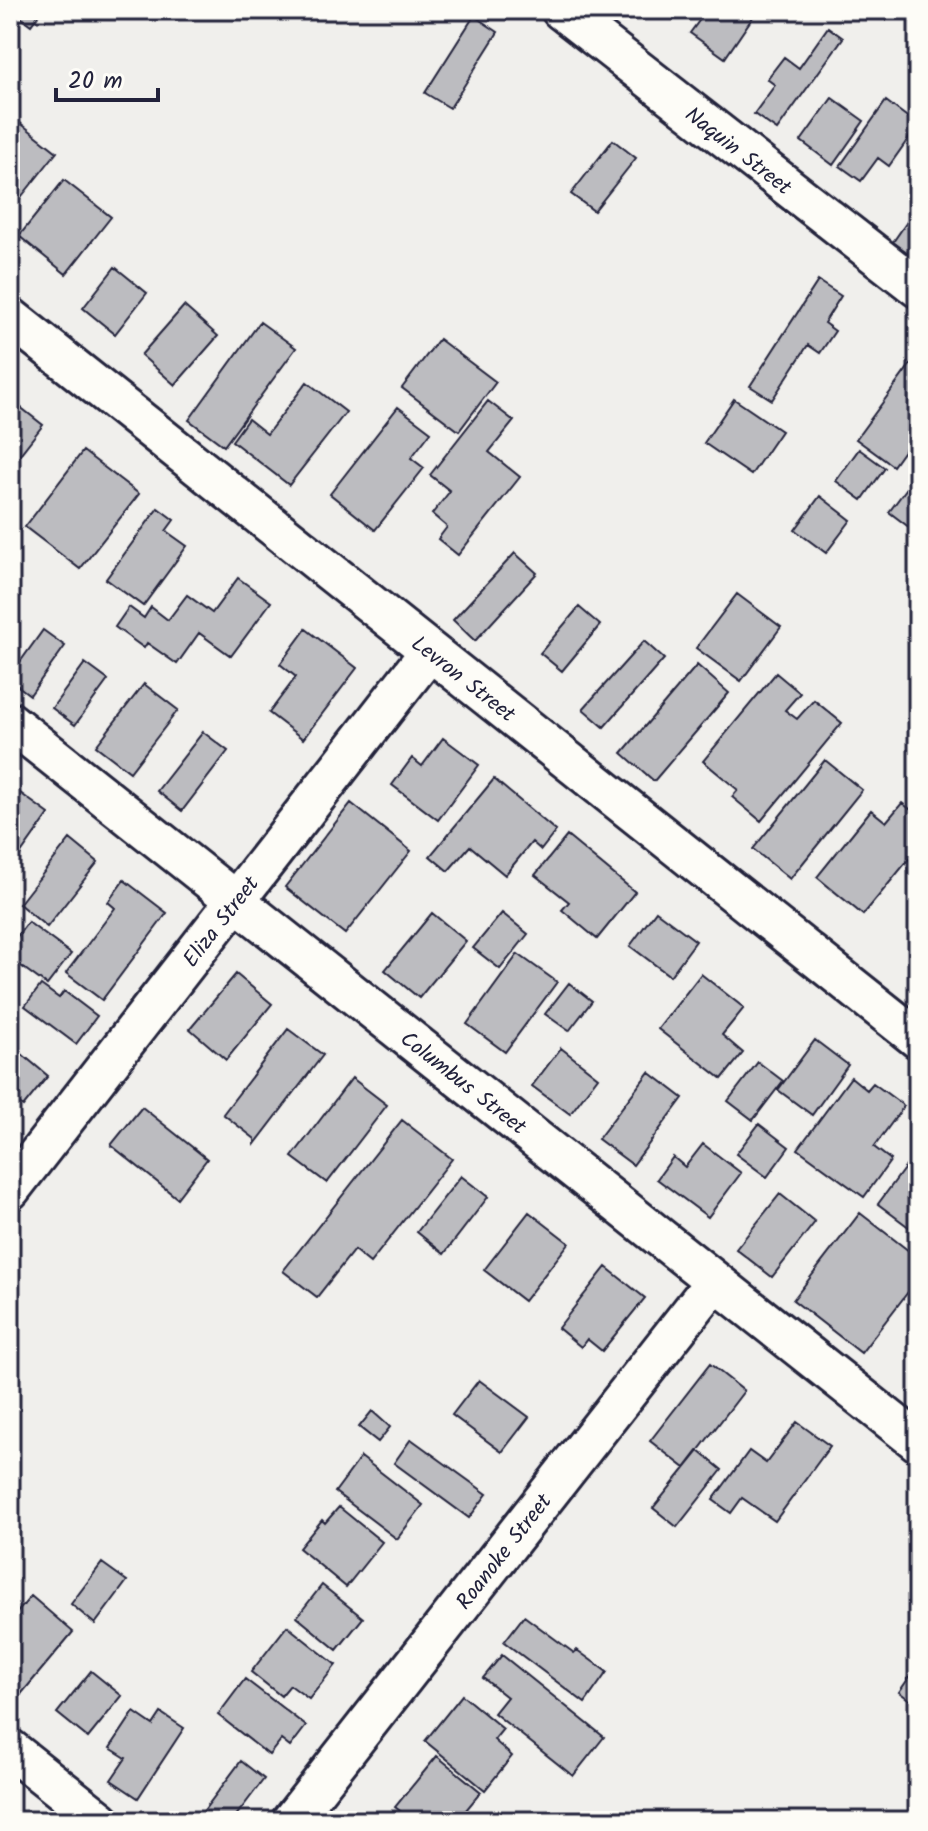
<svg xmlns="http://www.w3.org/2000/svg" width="928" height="1831" font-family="Kalam,sans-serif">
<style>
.building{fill:#bcbcc0;stroke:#22223b;stroke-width:2}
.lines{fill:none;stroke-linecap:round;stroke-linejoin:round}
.street-casing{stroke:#22223b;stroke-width:44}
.street{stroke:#fdfcf7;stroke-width:38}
.labels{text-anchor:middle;stroke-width:8;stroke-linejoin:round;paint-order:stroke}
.street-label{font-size:22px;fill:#22223b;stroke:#fdfcf7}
</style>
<rect width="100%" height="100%" fill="#f0efec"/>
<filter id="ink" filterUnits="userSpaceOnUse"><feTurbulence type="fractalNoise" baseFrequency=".0125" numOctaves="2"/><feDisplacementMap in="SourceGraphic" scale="16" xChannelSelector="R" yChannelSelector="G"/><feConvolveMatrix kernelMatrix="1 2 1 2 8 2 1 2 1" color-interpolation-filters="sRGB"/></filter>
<g filter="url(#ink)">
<path class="building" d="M11 10H42L31 25Z
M707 10 757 11 725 58 690 33Z
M474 16 498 32 450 108 425 93Z
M828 27 843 38 777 130 754 114 775 85 767 79 784 57 799 68Z
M832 98 864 121 833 165 801 141Z
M886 101 918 125 889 166 878 158 861 181 840 166Z
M19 122 57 152 10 211V133Z
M613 140 636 158 594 211 571 194Z
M64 180 111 217 66 274 19 236Z
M918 206V260L893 242Z
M115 267 147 293 115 334 83 308Z
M818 281 841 296 824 323 835 331 820 353 808 345 772 400 750 386Z
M184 306 218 336 175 385 141 355Z
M260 322 296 348 224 446 189 420Z
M439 339 496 382 459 431 402 388Z
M913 361 918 365V431L893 466 856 439Z
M307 382 346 412 289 485 232 441 248 419 267 434Z
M10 399 43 425 10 467Z
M734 399 781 431 751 475 704 443Z
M488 401 514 421 489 452 520 477 458 555 438 539 447 527 432 514 450 491 430 475Z
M398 407 431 432 411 458 424 468 375 530 330 494Z
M859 449 885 468 862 500 836 481Z
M83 451 139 494 80 569 25 527Z
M918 473V534L889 512Z
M820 496 851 520 826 553 795 530Z
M158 508 174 520 166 531 187 546 143 606 106 579Z
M515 553 537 573 475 641 453 620Z
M238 578 271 602 231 656 199 633 177 664 147 643 144 648 115 627 129 607 144 618 151 607 168 620 187 595 212 613Z
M737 594 781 627 741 681 696 648Z
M579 607 600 625 562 671 540 653Z
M306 629 357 668 303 739 269 713 296 677 280 664Z
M43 630 65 646 30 695 10 680V676Z
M644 641 664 659 604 727 583 709Z
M85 663 108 680 75 725 52 708Z
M697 665 729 693 654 781 622 753Z
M776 673 800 693 785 710 797 719 814 700 842 723 761 821 732 797 738 790 703 761Z
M144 684 178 710 130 772 96 746Z
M203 732 228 751 182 811 157 791Z
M443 738 479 765 438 820 392 785 412 758 422 766Z
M825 760 862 790 790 879 753 849Z
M494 779 556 831 541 850 532 842 505 875 470 846 448 871 430 856Z
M16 790 49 814 10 869V798Z
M351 803 411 851 345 934 285 887Z
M902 803 918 815V848L863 915 817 877 871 810 886 822Z
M567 836 635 892 597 939 562 910 569 902 535 875Z
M70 839 98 862 47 927 19 904Z
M124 880 167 913 102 1000 66 973 115 908 108 902Z
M656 911 696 941 670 976 630 946Z
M432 913 466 941 419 998 385 970Z
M502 913 528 934 500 969 473 948Z
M28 922 71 954 47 985 10 958V946Z
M518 954 557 982 505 1052 467 1024Z
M236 974 272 1004 226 1060 190 1029Z
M701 974 744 1008 722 1035 743 1053 722 1079 658 1029Z
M569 983 592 1001 569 1031 545 1014Z
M41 985 59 998 64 991 97 1016 76 1044 25 1006Z
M288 1029 323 1055 255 1144V1139L223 1114Z
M815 1040 848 1065 812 1115 778 1090Z
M10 1044 48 1076 23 1107 10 1096Z
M561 1048 598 1077 570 1114 532 1086Z
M758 1062 783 1081 753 1120 728 1101Z
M649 1072 683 1098 633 1165 598 1139Z
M851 1077 867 1090 873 1083 904 1106 874 1147 891 1160 864 1197 798 1149Z
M352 1078 387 1105 327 1183 292 1157Z
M142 1107 207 1159 177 1198 111 1145Z
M402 1120 452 1159 370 1263 354 1250 317 1297 283 1271Z
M759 1124 789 1147 767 1177 736 1154Z
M703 1144 741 1173 708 1217 657 1179 673 1157 685 1167Z
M918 1150V1234L878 1204Z
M461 1176 488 1197 444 1254 417 1232Z
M780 1194 815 1222 772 1277 736 1249Z
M529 1212 569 1243 524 1301 484 1270Z
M860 1213 918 1258V1279L861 1353 793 1300Z
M606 1267 645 1298 602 1351 587 1339 581 1347 558 1328Z
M710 1364 744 1391 685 1468 650 1441Z
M479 1380 529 1417 502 1452 452 1415Z
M372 1411 390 1427 378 1442 359 1427Z
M797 1422 830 1446 775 1521 742 1498 731 1513 713 1500 749 1451 766 1463Z
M411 1439 487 1494 469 1518 394 1463Z
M699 1451 722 1470 677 1527 653 1508Z
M361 1457 423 1505 397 1539 335 1492Z
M339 1507 382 1542 346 1587 299 1548 322 1520 325 1523Z
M102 1563 127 1581 95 1624 71 1604Z
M322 1585 363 1618 337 1650 297 1617Z
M31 1596 73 1632 17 1699 10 1693V1621Z
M524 1616 574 1653 577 1650 607 1672 585 1703 504 1642Z
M287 1626 336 1665 309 1699 290 1685 281 1696 251 1672Z
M502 1655 604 1737 573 1776 494 1713 507 1697 483 1678Z
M918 1665V1706L899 1692Z
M91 1671 122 1696 88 1738 57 1713Z
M245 1679 306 1726 290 1747 281 1740 269 1755 218 1715Z
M462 1695 503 1729 494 1740 512 1756 485 1790 425 1741Z
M134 1712 153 1725 161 1713 184 1728 138 1798 111 1780 126 1758 110 1748Z
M437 1756 481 1792 457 1821H413L395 1807Z
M241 1761 264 1779 232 1821H196Z"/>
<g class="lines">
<g class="street-casing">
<path id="street" d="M561 10 918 288
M10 317 918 1039
M10 722 918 1442
M10 1190 430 651
M10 1749 101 1821
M291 1821 715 1281"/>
</g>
<use href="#street" class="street"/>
</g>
</g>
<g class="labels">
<g class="street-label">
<text transform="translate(739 150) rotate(38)" y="8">Naquin Street</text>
<text transform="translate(464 678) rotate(38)" y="8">Levron Street</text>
<text transform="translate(220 921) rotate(-52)" y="8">Eliza Street</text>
<text transform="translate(464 1082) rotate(38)" y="8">Columbus Street</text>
<text transform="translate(503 1551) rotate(-52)" y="8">Roanoke Street</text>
</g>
</g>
<rect width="928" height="1831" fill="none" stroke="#fdfcf7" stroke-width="40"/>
<rect x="20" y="20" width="888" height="1791" fill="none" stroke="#22223b" stroke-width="3" filter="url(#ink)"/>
<path d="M56 88v12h102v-12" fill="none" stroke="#22223b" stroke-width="4"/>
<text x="68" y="88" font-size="24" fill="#22223b" stroke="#fdfcf7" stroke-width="6" paint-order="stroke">20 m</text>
</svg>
